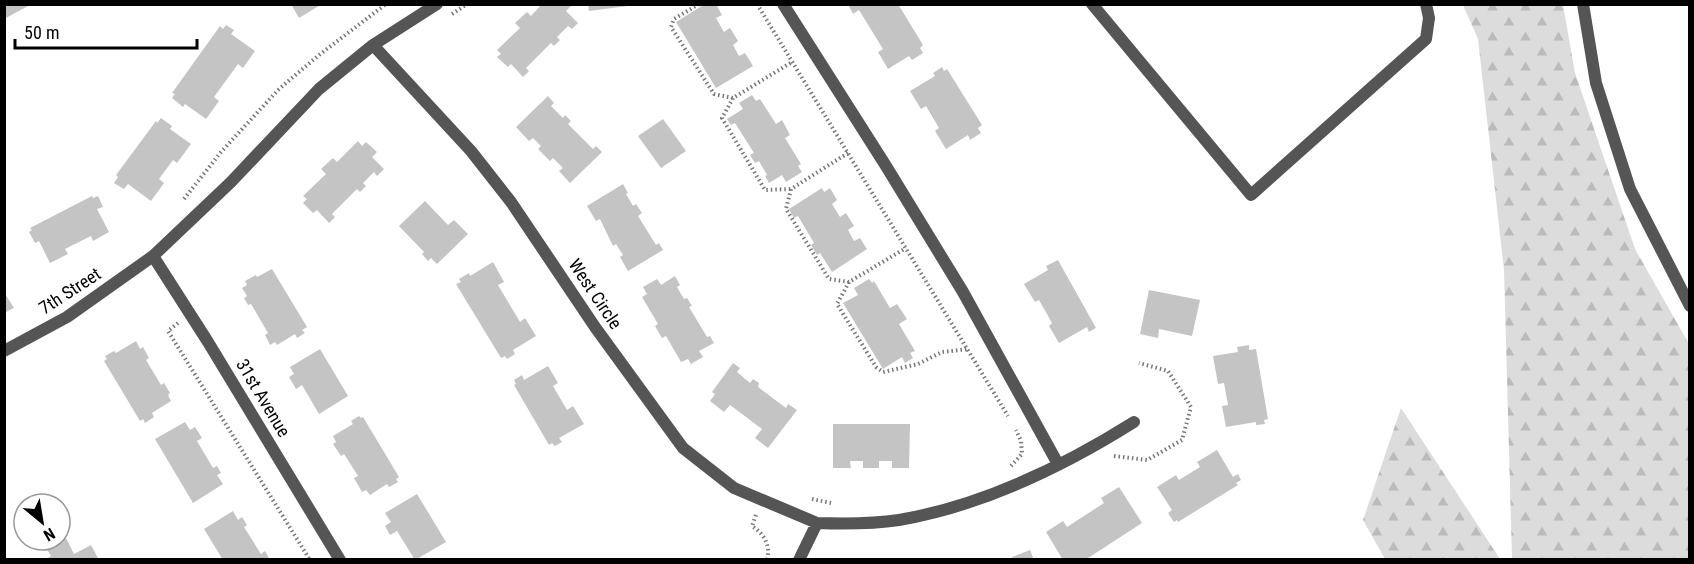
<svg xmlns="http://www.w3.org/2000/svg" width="1694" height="564" font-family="'Roboto Condensed',sans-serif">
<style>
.forest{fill:url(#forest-firs)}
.building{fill:#c4c4c4}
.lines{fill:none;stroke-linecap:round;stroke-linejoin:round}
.path{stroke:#777;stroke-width:4;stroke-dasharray:1.5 3;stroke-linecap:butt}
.service{stroke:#555;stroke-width:12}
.minor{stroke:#555;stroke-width:12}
.labels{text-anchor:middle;stroke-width:4.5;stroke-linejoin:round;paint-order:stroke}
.street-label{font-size:18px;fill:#000;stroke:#fff}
</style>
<defs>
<pattern id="forest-firs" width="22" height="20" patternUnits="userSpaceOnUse" patternTransform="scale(1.5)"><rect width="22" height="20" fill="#dcdcdc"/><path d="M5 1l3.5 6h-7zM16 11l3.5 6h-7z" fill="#bbb"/></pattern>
</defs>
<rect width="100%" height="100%" fill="#fff"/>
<path class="forest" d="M1463 5H1563L1575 73 1635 249 1689 344V559H1512L1504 270 1478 39Z
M1401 408 1500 559H1385L1363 520Z"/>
<path class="building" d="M4 4H32L4 19Z
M291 4H322L299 18Z
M542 4H569L571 6 566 11 578 23 572 29 568 26 557 37 560 40 554 46 551 43 526 68 529 71 523 77 511 64 508 67 497 57 501 54 497 50 520 28 515 23 527 12 531 16Z
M588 4H628V6L589 11Z
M705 4H716L722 15 716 18 724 32 730 28 738 41 733 45 739 56 745 53 753 66 716 88 676 22Z
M848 4H898L923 45 920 48 923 53 912 60 909 56 888 69 878 52 883 49 859 10 853 14Z
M226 25 234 30 231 34 255 51 243 68 238 64 214 97 219 101 206 119 185 104 183 107 172 98 175 94 172 93 220 26 223 29Z
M942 67 944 71 947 69 982 125 978 128 981 133 970 140 968 135 946 149 935 131 939 128 926 106 921 109 910 91 935 76 933 73Z
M752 95 756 101 760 99 776 124 782 120 790 135 785 138 801 164 798 166 802 172 786 182 782 175 769 183 765 176 767 175 759 161 755 163 750 155 754 153 735 123 731 125 727 119 743 109 739 103Z
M548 96 554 103 551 106 563 118 565 115 571 121 568 124 593 149 596 146 602 152 570 183 559 171 563 168 553 158 550 161 538 149 541 146 533 138 529 141 516 127Z
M161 118 172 126 170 129 191 144 177 163 173 160 159 179 164 183 151 201 128 184 124 189 114 183 118 177 116 175 156 121 157 123Z
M663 119 686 151 661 168 638 136Z
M358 141 362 146 366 142 377 152 372 157 384 169 377 176 374 172 363 183 366 186 360 192 357 189 332 214 335 217 329 223 317 210 313 213 303 203 307 199 303 196 326 174 321 169 333 158 337 162Z
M623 184 628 193 626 194 633 206 636 204 642 213 638 216 656 245 659 243 663 250 628 271 620 257 623 255 616 244 613 246 600 219 596 221 587 206Z
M822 188 824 192 830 188 837 200 832 204 840 217 846 213 854 226 848 230 854 241 860 238 867 249 832 272 820 253 817 255 811 245 814 243 798 216 794 218 789 209Z
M92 196 93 198 98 196 103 207 97 209 109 232 93 241 91 236 65 249 68 254 50 263 39 241 35 243 29 232 32 230 30 228Z
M425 201 448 225 454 220 468 234 437 264 431 258 428 261 422 254 424 252 399 226Z
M1058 260 1096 328 1089 332 1087 327 1059 343 1049 326 1052 323 1039 300 1035 302 1024 284 1048 270 1046 266Z
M493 262 504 282 498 285 520 322 525 318 536 336 513 350 515 354 507 359 505 356 501 358 456 284 461 282 459 279 469 273 470 276Z
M272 269 307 327 302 330 305 333 297 338 295 334 277 345 275 342 270 345 265 335 268 333 251 304 248 305 244 298 247 296 242 288 247 285 245 281 256 275 257 277Z
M675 276 680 285 677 287 684 299 687 298 692 306 689 307 707 337 710 336 714 343 699 351 703 357 691 364 688 359 681 362 666 336 662 338 655 326 658 324 642 297 647 294 643 287 657 279 661 285Z
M869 279 872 283 874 281 890 308 897 304 907 319 899 324 915 351 910 353 913 358 905 363 902 357 883 369 843 303 858 295 854 288Z
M1149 290 1200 300 1192 336 1159 329 1158 338 1140 334Z
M4 292 14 308 4 313Z
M136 341 140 349 143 347 149 358 146 360 161 385 164 383 170 393 168 395 171 401 152 413 154 417 145 423 143 419 140 421 104 361 107 359 105 356 114 351 116 353Z
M1249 345V350L1256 349 1268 419 1264 420 1265 424 1256 425V422L1226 427 1222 406 1228 405 1224 383 1218 384 1213 356 1238 352 1237 347Z
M320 349 348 396 319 414 302 385 296 389 289 377 294 374 290 367Z
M733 363 740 368 737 372 750 383 753 379 759 383 758 387 786 408 788 404 797 410 768 448 755 438 762 429 730 405 724 412 710 401 715 394 712 392Z
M548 366 558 383 553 386 567 410 573 406 584 424 559 438 562 442 555 446 552 443 549 445 514 385 516 384 514 380 522 375 524 380Z
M359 416 361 418 363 417 399 477 396 479 398 482 389 487 387 484 370 495 366 490 362 492 354 478 358 476 344 454 341 456 333 444 336 442 333 436 353 424 351 421Z
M185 422 190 430 195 427 202 438 197 441 213 468 217 466 221 473 217 475 223 484 193 503 155 439Z
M833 424H910L909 468H892V461H879V468H863V461H850L851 468H833Z
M1217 450 1233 477 1238 474 1241 480 1236 483 1238 485 1178 522 1177 520 1174 522 1168 513 1172 510 1157 487 1176 475 1179 480 1200 467 1197 462Z
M1119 487 1142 523 1085 560H1063L1046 532 1063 521 1067 527 1104 503 1101 498Z
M417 494 446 542 415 560 397 531 390 535 385 526 391 522 385 513Z
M233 511 238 520 242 517 247 525 244 527 261 554 265 551 270 560H223L204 529Z
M66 538 74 554 91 545 99 560H45L51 556 46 548Z
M1030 550 1034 560H1013L1012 557Z"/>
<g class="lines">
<path class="path" d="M699 4 674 19 671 27 714 94 733 98 792 62
M757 4 1008 416
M452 14 467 4
M733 98 722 118 765 190 791 189
M848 153 791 189 786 209 829 279 849 282 906 248
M184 199 221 152 279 89 319 55 386 4
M849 282 837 304 876 367 883 372 918 364 942 352 968 349
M178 323 168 331 310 560
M1114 456 1147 460 1182 440 1191 407 1168 371 1139 363
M1011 466 1022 454 1021 441 1016 430
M812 499 831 503
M756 515 752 526C764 534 771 545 767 560"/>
<path class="service" d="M1092 4 1251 195 1426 39 1429 18 1426 4
M1583 4 1596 83 1630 189 1690 306"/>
<path class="minor" d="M783 4 886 166 963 292 1058 464
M373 45 471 151 511 202 595 327 683 448 734 488 817 523
M153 256 208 342 340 560
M4 351 67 317 153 256 231 182 319 89 373 45 437 4
M799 560 817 523C844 524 872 524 899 520 981 506 1064 466 1134 422"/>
</g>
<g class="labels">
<g class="street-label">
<text transform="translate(70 291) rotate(-33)" y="6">7th Street</text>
<text transform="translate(595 294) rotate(56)" y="6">West Circle</text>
<text transform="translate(263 398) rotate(59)" y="6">31st Avenue</text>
</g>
</g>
<rect width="1694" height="564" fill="none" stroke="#000000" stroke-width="12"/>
<g transform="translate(42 522) rotate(150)"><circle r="28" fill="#ffffff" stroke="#999999" stroke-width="1.5"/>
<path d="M0-4.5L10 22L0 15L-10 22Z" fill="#000000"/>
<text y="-9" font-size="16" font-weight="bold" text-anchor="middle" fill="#000000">N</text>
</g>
<path d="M15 39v9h182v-9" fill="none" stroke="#000000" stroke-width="3"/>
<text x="24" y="39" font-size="18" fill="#000000" stroke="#ffffff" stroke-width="4.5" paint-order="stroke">50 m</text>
</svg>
